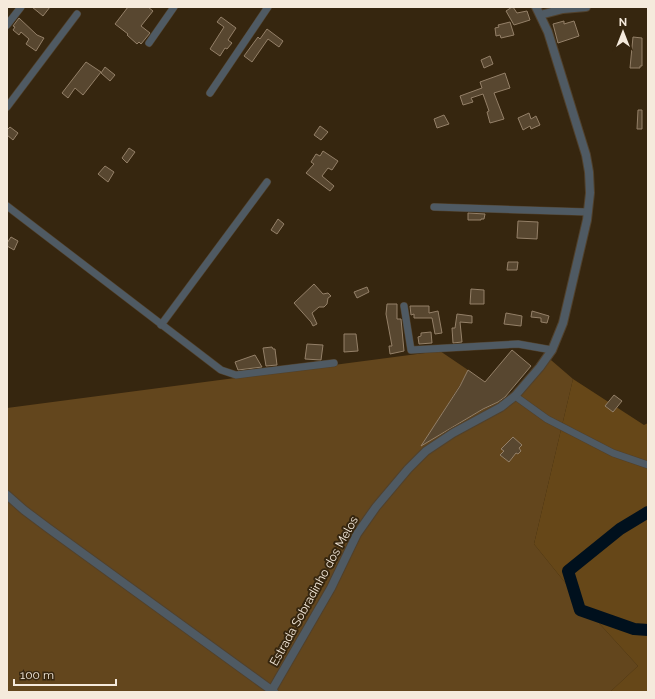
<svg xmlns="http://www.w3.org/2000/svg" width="655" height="699" font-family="Raleway,sans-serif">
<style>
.green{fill:#63461d}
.forest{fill:#664718}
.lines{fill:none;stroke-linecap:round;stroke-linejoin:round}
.river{stroke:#00101d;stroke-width:12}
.building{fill:#584730;stroke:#948068}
.minor-casing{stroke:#51412c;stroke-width:8}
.tertiary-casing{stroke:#51412c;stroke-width:10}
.minor{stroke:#4f5a63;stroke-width:7}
.tertiary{stroke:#4f5a63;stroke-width:8}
.labels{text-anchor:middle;stroke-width:4;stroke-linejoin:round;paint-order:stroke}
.street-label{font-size:12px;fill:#f5eadc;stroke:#36260f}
</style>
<rect width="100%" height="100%" fill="#36260f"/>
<path class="green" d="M440 351 468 370 460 385 422 445 482 410 507 398 533 369 544 354 573 379 534 544 588 611 638 666 610 692H7V408Z"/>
<path class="forest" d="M573 379 644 425 648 423V692H610L638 666 588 611 534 544Z"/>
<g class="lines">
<path class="river" d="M648 512 620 529 568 571 580 610 634 629 648 630"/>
</g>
<path class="building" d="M32 7H50L43 16Z
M128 7H148L153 11 141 26 150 33 141 44 139 42 137 44 127 35 128 34 115 24Z
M512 7H513L517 13 527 11 530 20 514 25 506 11Z
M221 17 236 28 228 40 232 43 227 49 225 48 220 56 210 49 224 27 217 22Z
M19 18 37 35 44 38 36 51 26 44 29 39 21 32 19 35 13 30 15 27 13 26Z
M564 21V24L574 21 579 36 558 43 553 24Z
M510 22 514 35 501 38 500 35 496 36 495 28 499 27 498 25Z
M267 29 283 41 279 47 268 39 252 62 244 56 258 37 260 39Z
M633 37 642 38V66H640V68H630Z
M490 56 493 64 484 68 481 60Z
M86 62 101 72 83 95 75 88 68 98 62 93Z
M105 67 115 75 110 81 101 73Z
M505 73 510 88 494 93 504 119 490 123 487 112 489 111 483 94 471 98 473 102 463 105 460 96 482 88 480 82Z
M638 110H642V129H637Z
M529 113 531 119 536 116 540 125 531 129 530 126 523 130 518 118Z
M444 115 449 124 437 128 434 119Z
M320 126 328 132 321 140 314 135Z
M10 127 18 133 13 140 7 135V130Z
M129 148 135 152 127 163 122 158Z
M323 151 338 161 332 170 328 168 322 176 334 186 330 191 306 173 314 164 311 162 316 154 320 156Z
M105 166 114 172 108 182 98 174Z
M468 213 485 214 484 219H481V220H468Z
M278 219 284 224 277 234 271 230Z
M518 221 538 222 537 239 517 238Z
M11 237 18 241 14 250 7 246V243Z
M508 262H518L517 270H507Z
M314 284 323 294 328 293 331 296 328 298 327 304 324 307H319L312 313 317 324 313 326 311 322 294 303Z
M367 287 369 292 357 298 354 292Z
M471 289 484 290V304H470Z
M387 304H397V319H401L404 351 390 354 389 346H392L386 314Z
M410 306H429V313L438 311 442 333 435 334 432 318H414V314L411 315Z
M532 311 549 316 547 323 541 322V318L531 317Z
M506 313 522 316 521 326 504 324Z
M457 314 472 316V323L460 322 462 342 453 343 452 328H455Z
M431 332 432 343 419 344 418 337 421 336V333Z
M344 334H356L358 351 344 352Z
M307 344 323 345 321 360 305 359Z
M272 347 273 349H275L277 365 266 366 263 348Z
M512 350 531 366 505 397 498 402 483 409 421 446 460 386 468 370 485 382Z
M255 355 262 367 238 370 235 362Z
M614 395 622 401 613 412 605 406Z
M513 437 522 445 519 448 521 451 518 454 516 453 509 462 500 455 504 451 501 449Z"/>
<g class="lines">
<g class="minor-casing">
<path id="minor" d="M7 25 21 7
M149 43 174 7
M210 93 268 7
M7 107 77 14
M7 206 221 370 236 375 334 363
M434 207 588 212
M404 306 411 350 518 344 552 350
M161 325 267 182
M515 396 547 419 613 453 648 465"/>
</g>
<g class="tertiary-casing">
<path id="tertiary" d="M540 15 563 9 586 7
M7 495 24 510 48 528 274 692
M272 690 331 588 357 534 376 507 408 469 426 451 453 433 501 407 515 396 540 367 552 350 563 323 587 220 590 193 589 172 586 155 548 32 536 7"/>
</g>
<use href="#minor" class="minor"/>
<use href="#tertiary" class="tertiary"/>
</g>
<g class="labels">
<g class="street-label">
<text transform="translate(314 591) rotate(-61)" y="4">Estrada Sobradinho dos Melos</text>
</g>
</g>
<rect width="655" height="699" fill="none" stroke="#f5eadc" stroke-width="16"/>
<g transform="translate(623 32)" stroke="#36260f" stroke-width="3" paint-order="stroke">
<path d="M0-3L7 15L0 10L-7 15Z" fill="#f5eadc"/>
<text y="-6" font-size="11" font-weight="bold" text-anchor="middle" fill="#f5eadc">N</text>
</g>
<path d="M14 679v6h102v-6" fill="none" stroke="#f5eadc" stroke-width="2"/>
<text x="20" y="679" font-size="12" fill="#f5eadc" stroke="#36260f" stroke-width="3" paint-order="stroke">100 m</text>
</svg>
